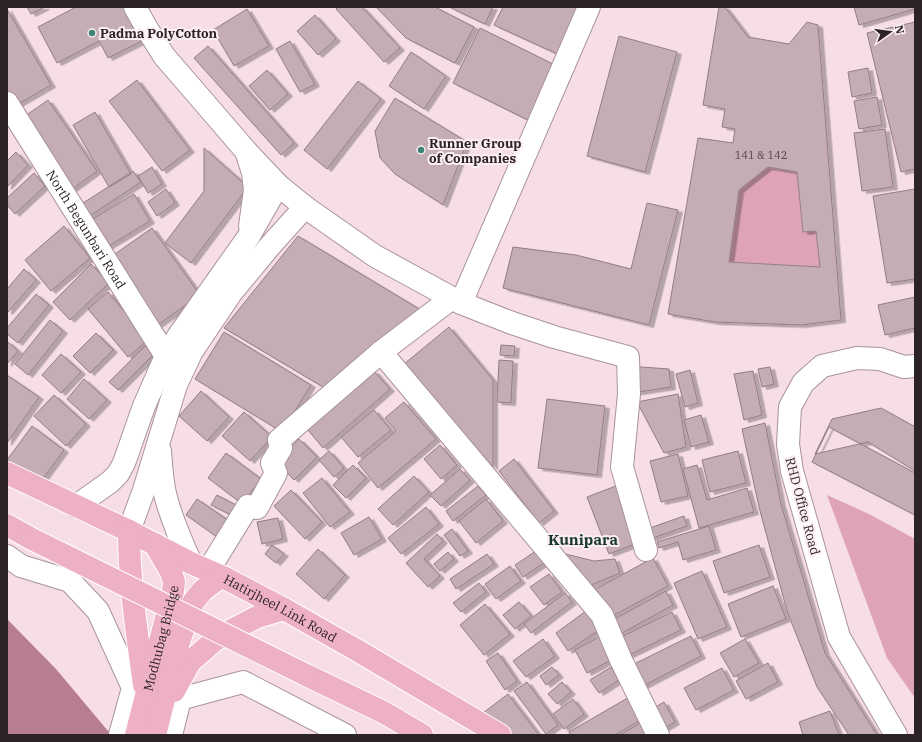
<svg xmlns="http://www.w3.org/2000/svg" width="922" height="742" font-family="'IBM Plex Serif',serif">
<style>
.green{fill:#dea4b6}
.water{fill:#b77e90}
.building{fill:#c4adb4;stroke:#937d83;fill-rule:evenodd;filter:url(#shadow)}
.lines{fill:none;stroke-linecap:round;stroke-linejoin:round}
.minor-casing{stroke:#a99399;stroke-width:24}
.major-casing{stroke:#fff;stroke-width:24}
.minor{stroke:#fff;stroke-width:22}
.major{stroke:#edb0c5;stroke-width:22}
.major-bridge-casing{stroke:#fff;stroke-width:24;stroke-linecap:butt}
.major-bridge{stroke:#edb0c5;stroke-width:22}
.poi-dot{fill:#418477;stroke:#fdeef2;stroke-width:1.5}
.labels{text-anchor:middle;stroke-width:4;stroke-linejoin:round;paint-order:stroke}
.number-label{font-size:11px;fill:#52464a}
.poi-label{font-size:13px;font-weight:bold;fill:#2c2326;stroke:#fdeef2;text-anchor:start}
.street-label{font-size:13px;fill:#2c2326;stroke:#fdeef2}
.quarter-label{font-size:15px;font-weight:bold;fill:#15352f;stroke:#fdeef2}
</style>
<defs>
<filter id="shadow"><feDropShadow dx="4.5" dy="2.5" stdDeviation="0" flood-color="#0004"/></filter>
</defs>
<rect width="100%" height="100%" fill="#f6dee4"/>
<path class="green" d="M768 167 797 172 803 232 816 231 820 267 729 262 739 190Z
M827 495 869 514 915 539V698L887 658Z"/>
<path class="water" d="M7 619 56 669 108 731 123 735H7Z"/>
<path class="building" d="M27 7H45L31 14Z
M76 7H130L146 39 108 58 99 41 57 63 38 27Z
M338 7H362L400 48 384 62 336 9Z
M376 7H435L474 27 455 63 406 38Z
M451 7H493L485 24 451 8Z
M503 7H583L564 57 494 25Z
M719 7H725L748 37 789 44 807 22 818 25 841 320 801 325 715 322 668 314 698 138 733 143 735 129 722 127 725 109 703 105ZM768 167 797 172 803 232 816 231 820 267 729 262 739 190Z
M854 7H915V9L859 25Z
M7 9 51 85 13 107 7 95Z
M247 9 269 46 234 66 213 30Z
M315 15 336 39 318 55 297 31Z
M915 22V169L901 172 867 33Z
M480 28 561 68 534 123 453 83Z
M619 36 677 52 645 172 587 156Z
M290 41 315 84 300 92 276 49Z
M208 46 294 143 281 155 194 58Z
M411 52 446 76 424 109 389 86Z
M868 68 872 93 852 97 848 72Z
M267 70 288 94 270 110 249 86Z
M137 80 190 150 162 171 109 101Z
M358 81 381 99 327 169 304 150Z
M877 97 882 125 859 129 854 101Z
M395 98 467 142 443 205 395 174 380 158 375 131Z
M48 100 97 171 71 190 21 119Z
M95 112 131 174 109 187 73 125Z
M885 129 893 187 862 191 854 133Z
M204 148 248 187 191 263 165 243 204 191Z
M16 152 28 165 7 187V161Z
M152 167 162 184 148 193 138 176Z
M133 171 141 182 88 217 80 205Z
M34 173 45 186 15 214 7 205V198Z
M166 189 175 203 157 216 148 202Z
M915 189V279L887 283 873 196Z
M134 194 150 221 107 247 91 220Z
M647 203 678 210 649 325 503 288 513 247 576 255 631 269Z
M64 226 90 258 51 291 25 260Z
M152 228 200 295 156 326 108 259Z
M298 236 421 310 328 390 224 328Z
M91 264 109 283 70 320 53 302Z
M24 269 36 280 8 312 7 311V289Z
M108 292 148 340 128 357 88 309Z
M36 294 49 305 18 343 7 334V328Z
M915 297V328L885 335 878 305Z
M50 320 63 331 28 375 15 364Z
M449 327 493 380V467L404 364Z
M224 332 311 385 282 432 195 379Z
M96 333 113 350 90 373 73 356Z
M7 341 18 351 7 364Z
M501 345 515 346 514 356 500 355Z
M145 346 154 354 118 390 109 382Z
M61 354 81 372 61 393 42 375Z
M499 360 513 361 511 403 497 402Z
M628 366 669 369 671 387 632 393Z
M770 367 774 384 762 387 758 369Z
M690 370 698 403 685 407 676 374Z
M374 371 390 389 323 448 308 430Z
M753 371 762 415 744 420 734 374Z
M7 375 39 397 7 443Z
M84 379 107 400 89 419 67 399Z
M201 391 229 417 207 441 179 416Z
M678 394 686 447 664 453 637 402Z
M54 395 86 424 66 446 34 416Z
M547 399 605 406 597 475 538 468Z
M404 402 436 439 378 488 358 463 396 431 385 418Z
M881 408 915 427V471L868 442 815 454 832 419Z
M374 410 391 430 358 457 341 437Z
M244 412 272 437 250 461 222 436Z
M701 415 709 442 691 447 684 420Z
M765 423 781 504 825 653 877 735H849L817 687 787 611 759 507 742 429Z
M32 426 64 450 39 484 7 460Z
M829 427 915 473V515L812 462Z
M299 439 317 457 294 480 276 461Z
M440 445 457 465 441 479 424 459Z
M329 451 344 468 334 477 319 460Z
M738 451 746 483 710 492 702 460Z
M226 453 261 479 242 504 208 478Z
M678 454 688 496 661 502 650 461Z
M514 459 554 511 539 523 499 471Z
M353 465 366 478 346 498 333 485Z
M697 465 707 500 747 488 754 512 699 528 683 469Z
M460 469 470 480 441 506 430 495Z
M414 476 429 492 393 525 378 509Z
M322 478 350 512 330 527 303 493Z
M478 486 486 495 453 521 446 511Z
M616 486 638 543 609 554 587 497Z
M291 490 322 522 305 539 274 506Z
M217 495 238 506 233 516 211 505Z
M197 499 235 525 224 542 186 515Z
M486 499 503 521 476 543 459 521Z
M426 507 439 524 401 554 388 538Z
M684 516 687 526 650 539 647 529Z
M369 517 382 539 354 555 341 533Z
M278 518 283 539 262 544 257 522Z
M709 526 716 550 683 560 678 542 659 548 657 542Z
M452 529 468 551 460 556 444 535Z
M437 534 443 541 424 559 440 576 428 587 406 563Z
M272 545 284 554 276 563 265 554Z
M759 545 770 577 724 593 713 561Z
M318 549 345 575 324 599 296 574Z
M545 549 594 561 615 559 620 573 579 590Z
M536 551 544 563 523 577 515 565Z
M448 552 454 559 440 571 434 564Z
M487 554 494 564 456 589 450 579Z
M653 558 668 586 607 619 592 591Z
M510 566 521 581 496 599 485 584Z
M702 571 727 627 698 639 674 583Z
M549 574 562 592 544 605 530 587Z
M479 583 486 592 461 612 453 603Z
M773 586 786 619 741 637 728 604Z
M666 591 673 605 615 637 607 623Z
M565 593 572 602 531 633 524 624Z
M519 602 531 616 515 629 503 615Z
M485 604 510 634 484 655 460 625Z
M586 611 599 630 568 651 556 633Z
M672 612 681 630 623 658 615 640Z
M601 636 613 659 587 673 575 650Z
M691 636 701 656 643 686 632 665Z
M543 639 555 656 526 677 513 661Z
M745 639 759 663 734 677 720 653Z
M498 653 517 681 505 690 486 661Z
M768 663 778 682 746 699 736 681Z
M552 667 559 675 546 685 540 676Z
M611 667 619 680 599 693 590 680Z
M722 668 734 690 696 710 684 688Z
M527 682 558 725 546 734 514 691Z
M562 682 571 692 557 704 548 694Z
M508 694 538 734 537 735H506L479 716Z
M631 696 644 718 615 735H570L569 732Z
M573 699 584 714 564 729 553 714Z
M664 702 675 722 660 731 649 711Z
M830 711 839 735H803L799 722Z
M644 721 652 735H620Z"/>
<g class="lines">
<g class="minor-casing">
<g id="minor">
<path d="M135 7 146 27 164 56 190 86 246 151 278 185 305 207 375 256 461 303 512 323 554 337 628 357 629 394 622 467 646 550"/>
<path id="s1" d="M7 103 166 356"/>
<path d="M247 154 253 173 255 190 250 226"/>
<path d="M461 303 589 7"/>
<path d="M381 352 602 615 621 660 658 735"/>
<path d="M160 451C161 465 162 480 165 494 171 518 181 541 191 563"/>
<path d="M76 506 110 482 118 474 124 463 144 406 166 356 179 335 249 236 278 185"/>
<path d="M129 531 144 490 176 385 192 351 231 293 269 247 305 207"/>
<path d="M7 556 21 566 70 581 98 611 133 688 120 735"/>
<path d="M208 571 248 506 257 508 276 473 272 463 281 448 279 440 381 352 452 298"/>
<path d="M171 735 180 699 243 682 345 735"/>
<path d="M896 735 839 637 792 471 788 444 790 407 803 383 822 366 857 358 880 359 904 367 915 366"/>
</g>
</g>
<g class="major-casing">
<g id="major">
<path id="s2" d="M7 473 129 531 191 563 225 578 284 609 360 652 500 735"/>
<path d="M7 525 30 538"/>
<path d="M129 531C129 582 137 634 144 685"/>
<path d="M306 675 385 713 422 735"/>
<path d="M174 691 190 662 214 641 230 631 257 617 284 609"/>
<path id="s3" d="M136 735 173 591 174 582 171 572 155 544"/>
<path d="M155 735 177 648 190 609 194 601 203 590 218 579 225 578"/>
</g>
</g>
<use href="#minor" class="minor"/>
<use href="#major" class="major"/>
<g class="major-bridge-casing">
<path id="major-bridge" d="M30 538 306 675"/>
</g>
<use href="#major-bridge" class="major-bridge"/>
</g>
<g class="poi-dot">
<circle cx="92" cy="33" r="4"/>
<circle cx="421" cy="150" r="4"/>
</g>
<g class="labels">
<g class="number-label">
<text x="761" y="159">141 &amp; 142</text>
</g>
<g class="poi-label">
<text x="100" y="38">Padma PolyCotton</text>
<text x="429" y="148">Runner Group<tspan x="429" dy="15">of Companies</tspan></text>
</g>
<g class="street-label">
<text dy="5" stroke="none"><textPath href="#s1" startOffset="149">North Begunbari Road</textPath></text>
<text transform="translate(803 506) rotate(75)" y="5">RHD Office Road</text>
<text dy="5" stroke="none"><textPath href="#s2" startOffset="305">Hatirjheel Link Road</textPath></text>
<text dy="5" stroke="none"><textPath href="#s3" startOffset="100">Modhubag Bridge</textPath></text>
</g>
<g class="quarter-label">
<text x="583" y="545">Kunipara</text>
</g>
</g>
<rect width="922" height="742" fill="none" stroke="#2c2326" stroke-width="16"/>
<g transform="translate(890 32) rotate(76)" stroke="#fdeef2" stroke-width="3" paint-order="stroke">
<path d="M0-3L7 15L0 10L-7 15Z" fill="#2c2326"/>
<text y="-6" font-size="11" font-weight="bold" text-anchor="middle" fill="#2c2326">N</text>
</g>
</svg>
